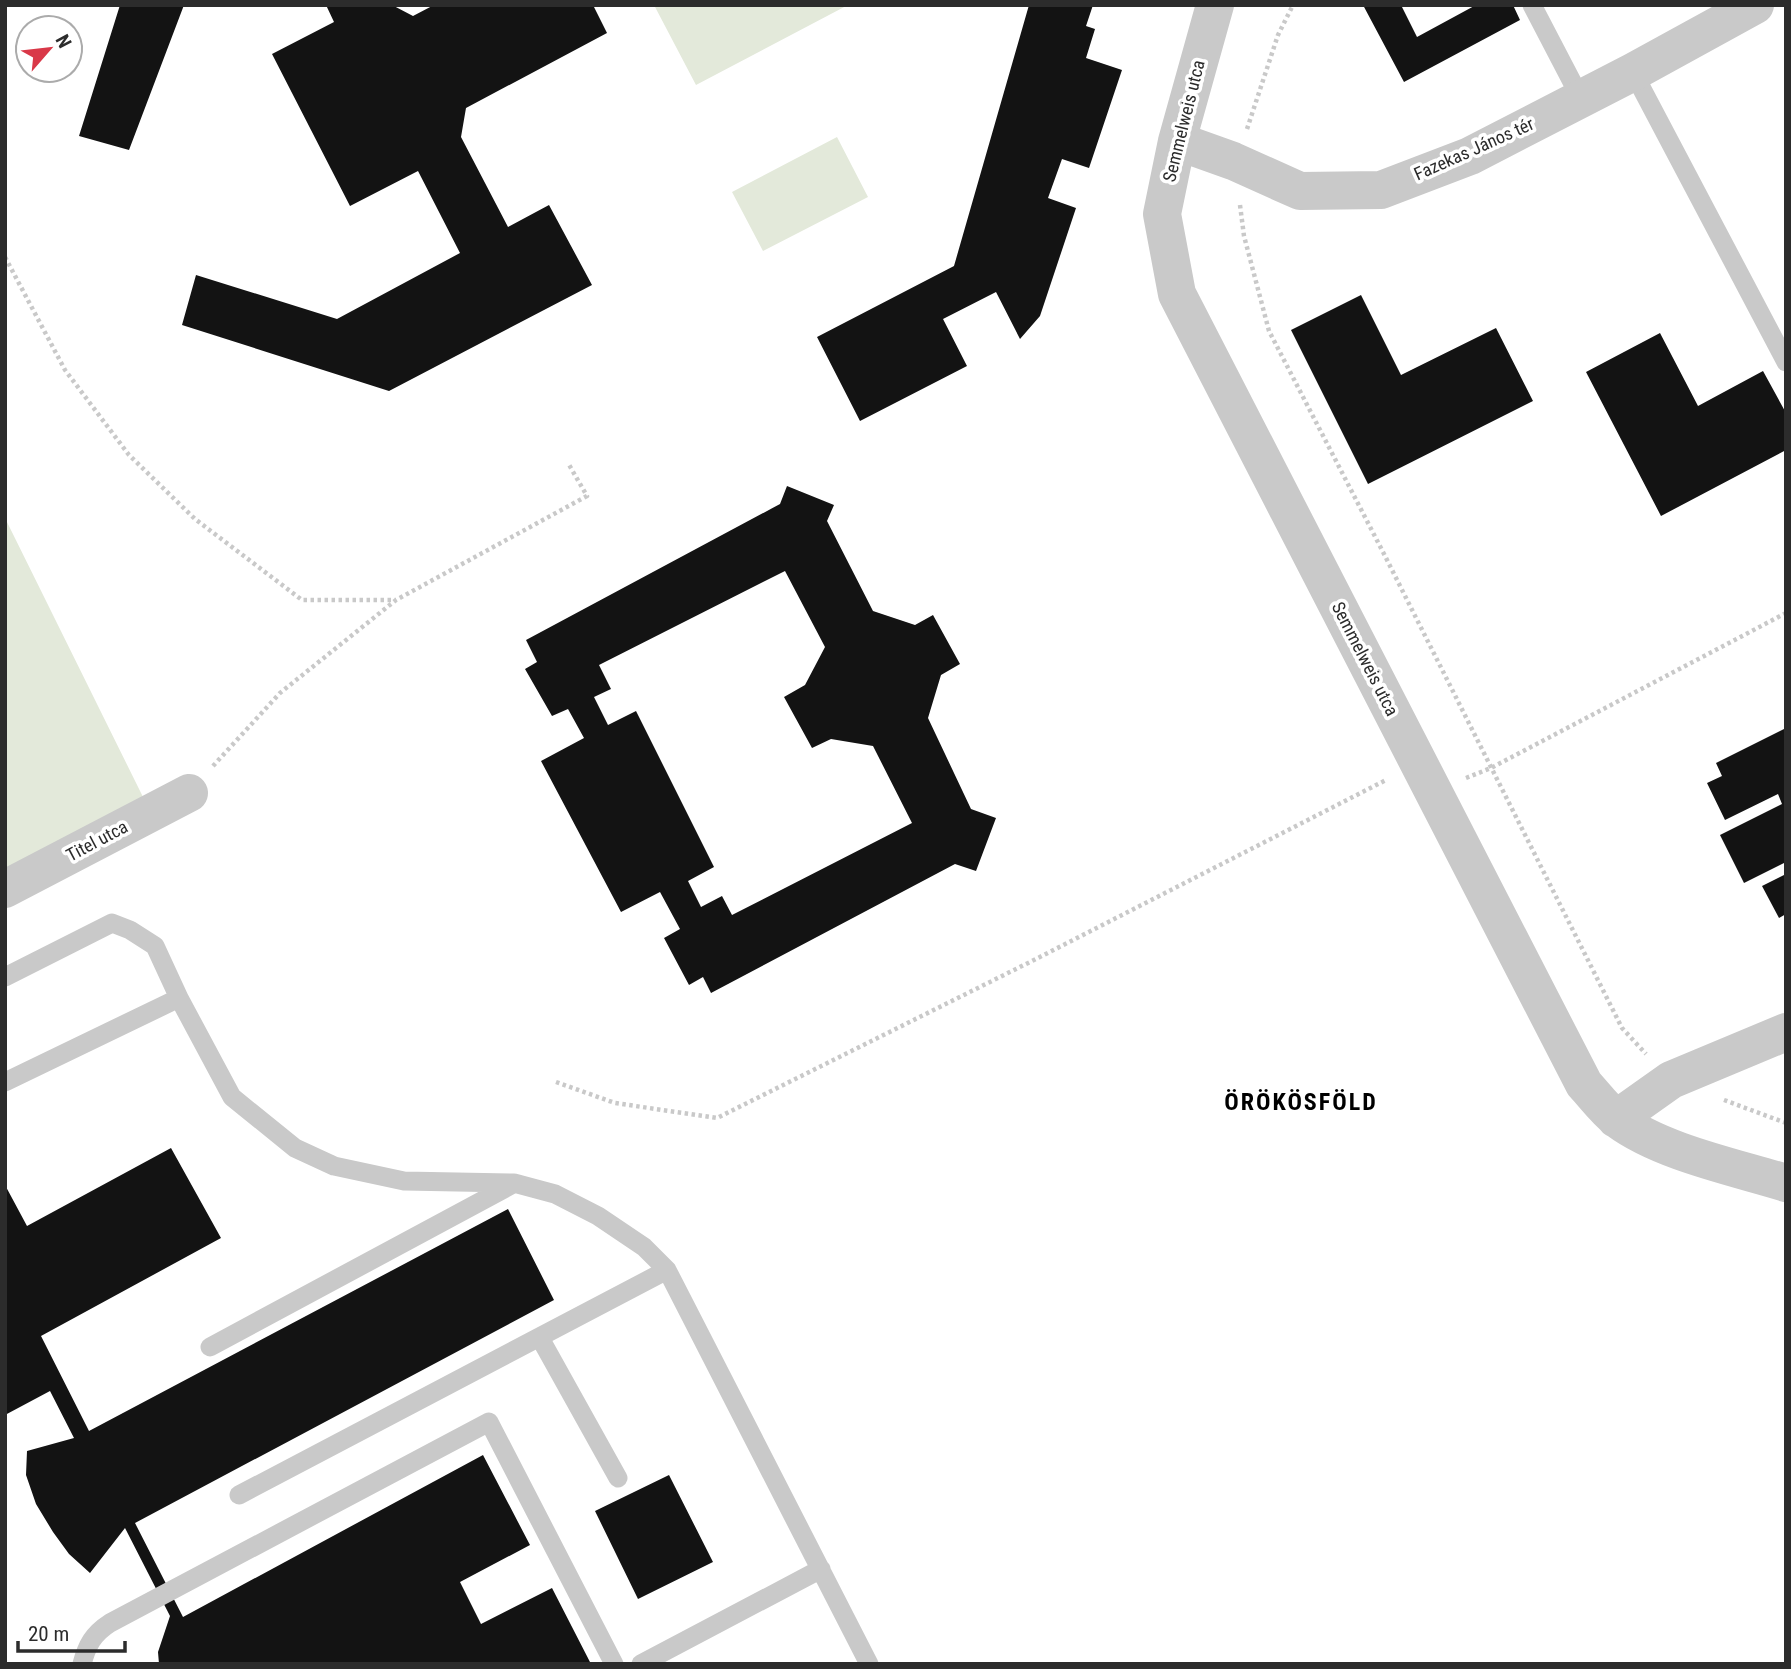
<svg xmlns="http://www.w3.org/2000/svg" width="1791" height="1669" font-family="'Roboto Condensed',sans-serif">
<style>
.green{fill:#e3e9da}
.building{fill:#131313;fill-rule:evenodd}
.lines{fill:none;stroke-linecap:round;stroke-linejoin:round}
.path{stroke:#c9c9c9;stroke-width:4.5;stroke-dasharray:3.5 3.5;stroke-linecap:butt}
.lane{stroke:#c9c9c9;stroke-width:19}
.street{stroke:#c9c9c9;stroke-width:38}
.labels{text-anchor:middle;stroke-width:7;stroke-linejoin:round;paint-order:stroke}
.street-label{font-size:18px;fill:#2c2c2c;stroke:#fff}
.district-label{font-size:24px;font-weight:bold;letter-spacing:2px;fill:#000;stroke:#fff}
</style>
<rect width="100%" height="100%" fill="#fff"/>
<path class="green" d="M654 5H848L696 85Z
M837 137 868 197 763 251 732 192Z
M5 518 143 797 5 869Z"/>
<path class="building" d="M120 5H184L129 150 79 136Z
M326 5H392L413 16 434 5H593L607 33 466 108 461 137 508 227 549 205 592 285 389 391 182 325 196 275 337 319 460 253 418 171 350 206 272 54 334 22Z
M1029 5H1093L1086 26 1095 29 1086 58 1122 70 1089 168 1062 159 1048 198 1076 208 1040 316 1020 339 996 292 943 319 967 366 860 421 817 337 954 266Z
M1363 5H1401L1417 37 1476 5H1513L1520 20 1404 82Z
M1361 295 1401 375 1496 328 1533 401 1368 484 1291 330Z
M1660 333 1698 406 1763 371 1786 413V450L1661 516 1586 372Z
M787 486 834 505 827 521 873 611 915 625 933 615 960 664 941 675 928 718 971 809 996 818 976 871 955 864 711 993 703 977 689 985 664 938 680 929 660 892 621 912 541 761 584 738 568 709 552 716 525 669 537 662 526 640 780 504ZM785 571 825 647 805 685 784 697 812 748 831 739 873 746 912 823 732 915 722 896 701 907 688 881 714 867 636 711 608 725 594 697 611 689 599 665Z
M1786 728V862L1744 883 1720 835 1782 804 1778 794 1725 820 1707 783 1722 776 1716 763Z
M1786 874V914L1779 918 1762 886Z
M171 1148 221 1238 41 1336 89 1431 508 1209 554 1300 135 1523 183 1617 483 1455 530 1545 460 1582 481 1624 552 1588 591 1664H159L158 1652 170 1616 125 1528 90 1573 69 1554 53 1532 36 1504 26 1475 27 1451 74 1438 50 1391 5 1415V1185L27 1226Z
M669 1475 713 1562 638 1599 595 1511Z"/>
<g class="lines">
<path class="path" d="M1247 129 1278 35 1293 5
M1240 205 1244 236 1269 331 1383 552 1622 1028 1646 1054
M5 257 65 370 129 455 195 519 302 600H396
M213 766 280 693 396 600 587 496 568 463
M1466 778 1491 768 1786 613
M556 1082 615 1103 717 1118 1034 960 1386 780
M1724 1100 1786 1123"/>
<path class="lane" d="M1532 5 1581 99
M1633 72 1786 362
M5 977 112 923 130 930 155 946 179 998 232 1097 295 1148 334 1166 404 1181 514 1183 555 1194 598 1216 644 1247 667 1270 869 1664
M5 1082 179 998
M540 1338 618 1478
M210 1347 513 1184
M239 1495 667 1270
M82 1664C87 1645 93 1634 110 1623L489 1422 614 1664
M641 1664 821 1569"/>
<path class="street" d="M1215 5 1177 141 1162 214 1177 294 1584 1084C1595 1096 1605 1110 1618 1120 1661 1152 1734 1167 1786 1183
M1177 141 1233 161 1300 191 1381 190 1470 156 1633 72 1755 5
M5 889 189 793
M1616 1119 1671 1080 1786 1032"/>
</g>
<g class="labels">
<g class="street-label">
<text transform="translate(1184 121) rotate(-76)" y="6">Semmelweis utca</text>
<text transform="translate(1474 149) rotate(-24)" y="6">Fazekas János tér</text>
<text transform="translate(1365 659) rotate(63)" y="6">Semmelweis utca</text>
<text transform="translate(97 841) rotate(-28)" y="6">Titel utca</text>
</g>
<g class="district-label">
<text x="1301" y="1110">ÖRÖKÖSFÖLD</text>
</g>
</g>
<rect width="1791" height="1669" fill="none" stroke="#2c2c2c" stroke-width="14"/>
<g transform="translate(49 49) rotate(62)"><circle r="33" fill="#ffffff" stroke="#ababab" stroke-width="2"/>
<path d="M0-5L12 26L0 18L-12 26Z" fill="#d93848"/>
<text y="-10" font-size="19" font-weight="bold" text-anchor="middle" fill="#2c2c2c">N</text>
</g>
<path d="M18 1641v10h107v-10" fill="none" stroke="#2c2c2c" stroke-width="3.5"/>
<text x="28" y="1641" font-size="21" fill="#2c2c2c" stroke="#ffffff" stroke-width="5" paint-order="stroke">20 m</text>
</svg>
